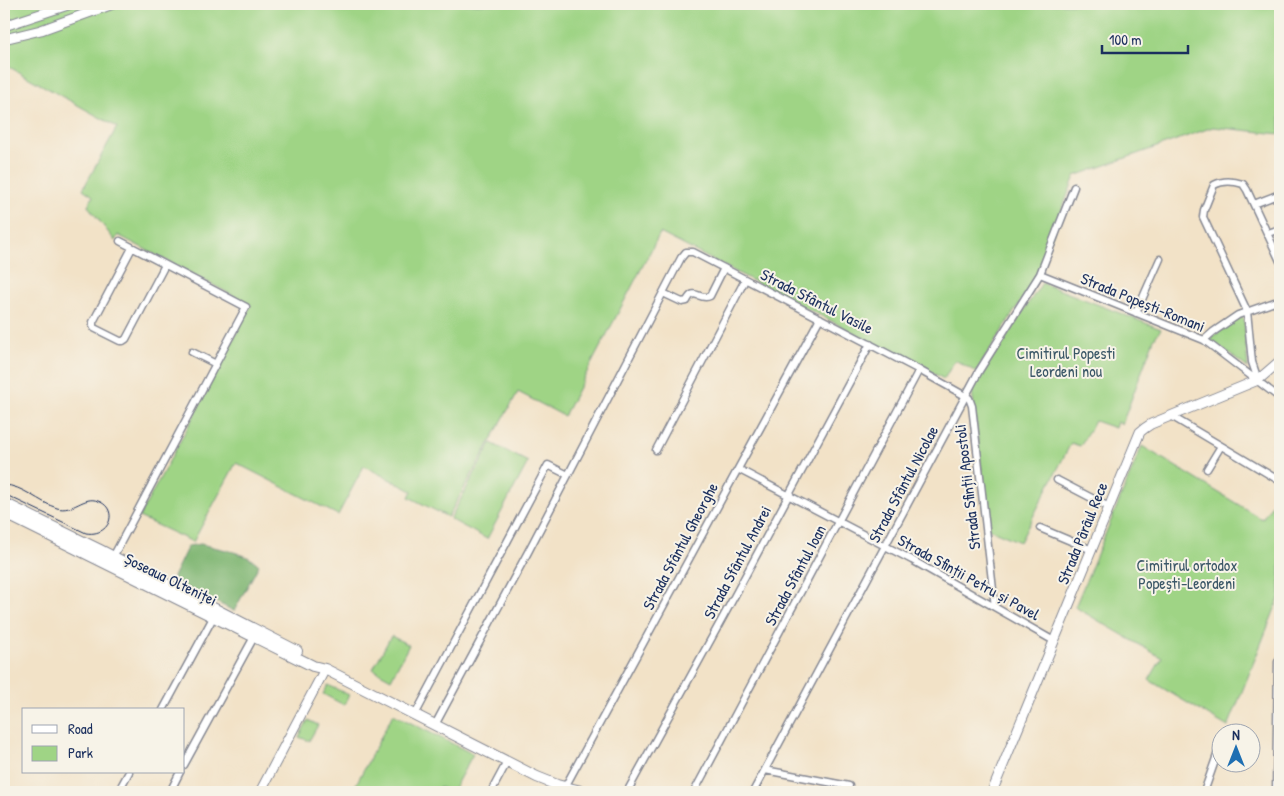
<svg xmlns="http://www.w3.org/2000/svg" width="1284" height="796" font-family="'Patrick Hand',sans-serif">
<style>
.green{fill:#9fd485;stroke:#5d8272}
.forest{fill:#7fb672;stroke:#4d7268}
.lines{fill:none;stroke-linecap:round;stroke-linejoin:round}
.street-casing{stroke:#868892;stroke-width:9}
.secondary-casing{stroke:#868892;stroke-width:11}
.primary-casing{stroke:#868892;stroke-width:12}
.street{stroke:#fff;stroke-width:6}
.secondary{stroke:#fff;stroke-width:9}
.primary{stroke:#fff;stroke-width:10}
.tram{stroke:#1b2f5e;stroke-width:1}
.labels{text-anchor:middle;stroke-width:4;stroke-linejoin:round;paint-order:stroke}
.street-label{font-size:16px;fill:#1b2f5e;stroke:#f7f3e8}
.park-label{font-size:16px;fill:#3c5868;stroke:#f7f3e8}
</style>
<rect width="100%" height="100%" fill="#f7f3e8"/>
<filter id="ink" filterUnits="userSpaceOnUse"><feTurbulence type="fractalNoise" baseFrequency=".02" numOctaves="2"/><feDisplacementMap in="SourceGraphic" scale="10" xChannelSelector="R" yChannelSelector="G"/><feConvolveMatrix kernelMatrix="1 2 1 2 8 2 1 2 1" color-interpolation-filters="sRGB"/></filter>
<filter id="wash" filterUnits="userSpaceOnUse"><feTurbulence type="fractalNoise" baseFrequency=".0096" numOctaves="4" result="noise"/><feDisplacementMap in="SourceGraphic" scale="20" xChannelSelector="R" yChannelSelector="G"/><feGaussianBlur stdDeviation="1.12" result="paint"/><feColorMatrix in="noise" values="0 0 0 0 0 0 0 0 0 0 0 0 0 0 0 0 0 1.4 0 .05"/><feComposite in="paint" operator="in"/></filter>
<g filter="url(#wash)">
<rect width="100%" height="100%" fill="#f2e2c7"/>
<path class="green" d="M4 4H1280V134L1213 127 1075 176 1036 277 976 372 955 360 944 379 660 233 564 416 518 392 448 517 409 497 412 491 364 466 338 515 236 463 193 542 139 517 198 408 251 305 118 235 115 241 88 206 93 196 83 189 117 127 4 64Z
M1042 283 1161 329 1154 339 1122 424 1117 422 1115 428 1095 421 1080 446 1071 443 1020 542 989 529 972 391 981 374Z
M1241 317 1244 319 1248 368 1212 341V337Z
M491 443 528 462 487 539 450 519Z
M1142 446 1262 519 1280 493V596L1228 727 1149 680 1162 658 1075 607Z
M391 636 409 645 391 679 373 669Z
M328 685 349 695 344 705 323 694Z
M393 714 473 754 452 792 439 787 436 792H352Z
M308 720 318 725 309 741 299 737Z"/>
<path class="forest" d="M201 544C218 549 247 552 259 565L234 611 174 581 173 577 188 546Z"/>
</g>
<g filter="url(#ink)">
<g class="lines">
<g class="street-casing">
<path id="street" d="M1254 204 1280 194
M1268 233 1280 229
M132 248 93 322V326L94 328 120 341H123L126 339 165 265
M1040 274 1204 340 1280 398
M663 293 682 302 687 301C694 286 699 301 710 296L724 268
M1136 313 1160 259
M1204 340 1213 332 1238 315 1280 300
M192 352 216 364
M1258 380 1252 362 1247 311 1203 217 1204 210 1214 185C1223 180 1234 181 1243 184L1247 190 1280 261
M1171 416 1280 481
M656 450 745 280
M738 469 912 560 1054 641
M1207 469 1221 446
M1057 480 1109 507
M1040 528 1092 550
M113 557 246 307 120 241
M163 710 215 614
M415 715 548 465 568 475
M435 725 528 552 681 258 686 252H693L919 370 969 398 972 406 995 607
M184 765 254 637
M765 770 849 786
M565 787 820 318
M118 792 129 772
M170 792 180 772
M491 792 507 762
M627 792 727 610 870 344
M694 792 919 370
M753 792 979 371 1040 274 1074 187
M1204 792 1222 741
M1276 792 1278 662 1280 658"/>
</g>
<g class="secondary-casing">
<path id="secondary" d="M4 26 71 4
M4 39 41 30 113 4
M260 792 325 669
M992 792 1140 432 1145 428 1151 424 1258 380 1280 361"/>
</g>
<g class="primary-casing">
<path id="primary" d="M4 503 100 550 297 651
M4 513 313 666 325 669 537 777 557 785 585 792"/>
</g>
<use href="#street" class="street"/>
<use href="#secondary" class="secondary"/>
<use href="#primary" class="primary"/>
<path class="tram" d="M4 485C22 485 40 503 57 508 73 513 84 495 98 501 119 508 111 537 86 533L4 494"/>
</g>
</g>
<g class="labels">
<g class="street-label">
<text transform="translate(817 301) rotate(27)" y="6">Strada Sfântul Vasile</text>
<text transform="translate(1143 302) rotate(22)" y="6">Strada Popești-Romani</text>
<text transform="translate(903 484) rotate(-62)" y="6">Strada Sfântul Nicolae</text>
<text transform="translate(967 487) rotate(-97)" y="6">Strada Sfinții Apostoli</text>
<text transform="translate(1082 533) rotate(-68)" y="6">Strada Pârâul Rece</text>
<text transform="translate(680 546) rotate(-62)" y="6">Strada Sfântul Gheorghe</text>
<text transform="translate(737 562) rotate(-62)" y="6">Strada Sfântul Andrei</text>
<text transform="translate(795 575) rotate(-62)" y="6">Strada Sfântul Ioan</text>
<text transform="translate(969 577) rotate(29)" y="6">Strada Sfinții Petru și Pavel</text>
<text transform="translate(171 579) rotate(26)" y="6">Șoseaua Olteniței</text>
</g>
<g class="park-label">
<text x="1066" y="359">Cimitirul Popesti<tspan x="1066" dy="18">Leordeni nou</tspan></text>
<text x="1187" y="571">Cimitirul ortodox<tspan x="1187" dy="18">Popești-Leordeni</tspan></text>
</g>
</g>
<rect width="1284" height="796" fill="none" stroke="#f7f3e8" stroke-width="20"/>
<rect x="22" y="708" width="162" height="65" fill="#f7f3e8" stroke="#9fa5b1"/>
<rect x="32" y="725" width="25" height="8" fill="#ffffff" stroke="#9fa5b1"/>
<text x="68" y="734" font-size="15" fill="#1b2f5e">Road</text>
<rect x="32" y="746" width="25" height="15" fill="#9fd485" stroke="#9fa5b1"/>
<text x="68" y="758" font-size="15" fill="#1b2f5e">Park</text>
<g transform="translate(1236 748)"><circle r="24" fill="#f7f3e8" stroke="#9fa5b1"/>
<path d="M0-4L9 19L0 12L-9 19Z" fill="#1f6fb2"/>
<text y="-8" font-size="14" font-weight="bold" text-anchor="middle" fill="#1b2f5e">N</text>
</g>
<path d="M1102 45v8h86v-8" fill="none" stroke="#1b2f5e" stroke-width="2.5"/>
<text x="1109" y="45" font-size="15" fill="#1b2f5e" stroke="#f7f3e8" stroke-width="4" paint-order="stroke">100 m</text>
</svg>
